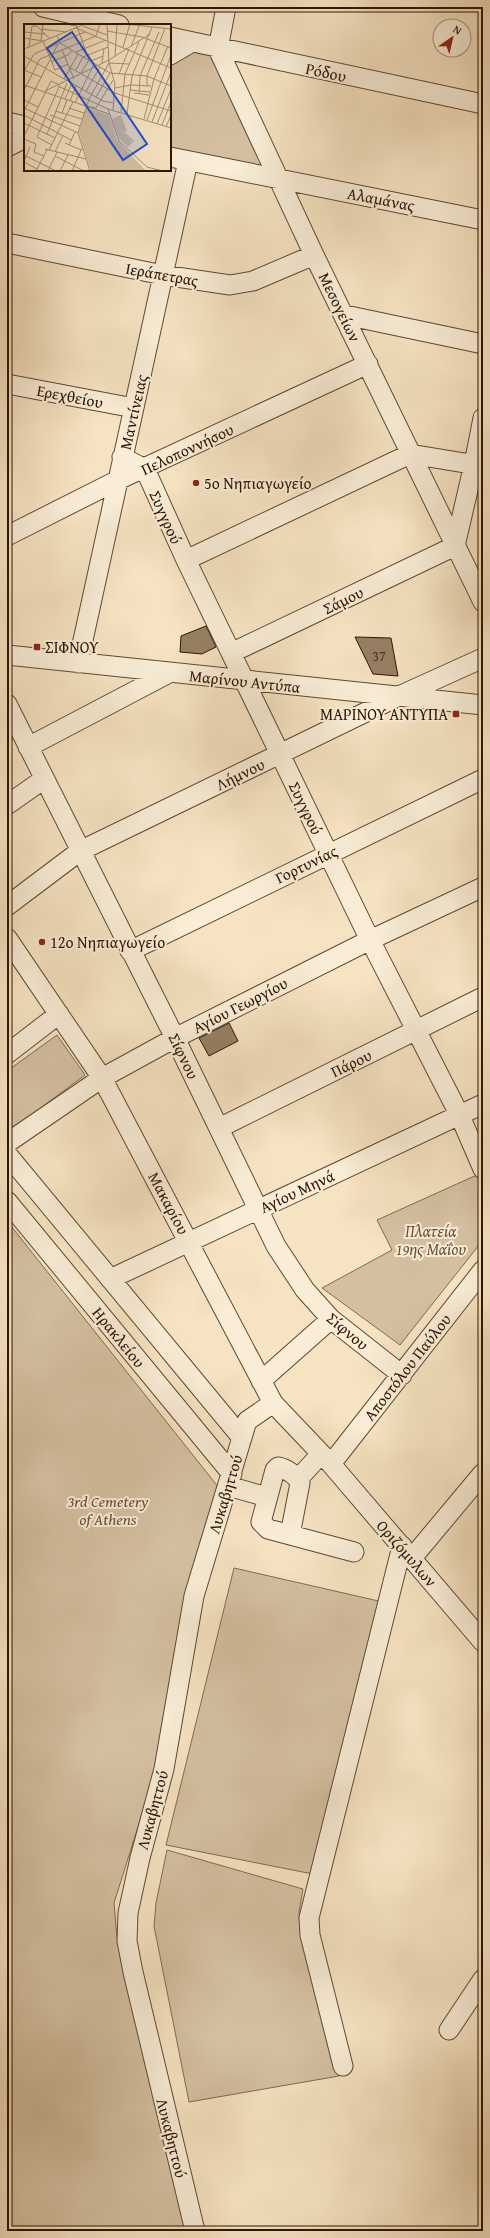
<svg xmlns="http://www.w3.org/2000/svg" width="490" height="2238" font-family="'Gentium Book Plus',serif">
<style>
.green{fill:#d4c0a1;stroke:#806a50}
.building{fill:#968065;stroke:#2d1400}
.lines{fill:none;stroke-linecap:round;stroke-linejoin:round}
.minor-casing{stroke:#5f4830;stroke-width:21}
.minor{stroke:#f9edd7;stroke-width:19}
.poi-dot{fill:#8f2418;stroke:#f9edd7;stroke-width:1.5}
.labels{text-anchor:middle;stroke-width:4;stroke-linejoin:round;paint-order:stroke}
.number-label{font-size:14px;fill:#472f19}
.street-label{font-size:16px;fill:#2d1400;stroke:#f9edd7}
.poi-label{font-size:16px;fill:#2d1400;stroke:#f9edd7;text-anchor:start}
.park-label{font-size:16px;font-style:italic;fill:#675038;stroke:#f9edd7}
.inset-road{fill:none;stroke:#a69074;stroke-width:1}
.view{fill:#1d4ed8;fill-opacity:0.15;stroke:#1d4ed8;stroke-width:2}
.inset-edge{fill:none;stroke:#2d1400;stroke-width:2}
</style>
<rect width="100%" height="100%" fill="#f6e3c2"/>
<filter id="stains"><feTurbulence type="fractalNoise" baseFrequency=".005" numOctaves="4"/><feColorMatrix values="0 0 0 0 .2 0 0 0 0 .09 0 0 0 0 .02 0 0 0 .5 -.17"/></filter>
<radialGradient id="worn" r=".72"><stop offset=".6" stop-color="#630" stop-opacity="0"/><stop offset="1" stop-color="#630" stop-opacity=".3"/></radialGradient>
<path class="green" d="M193 48 216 55 271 172 170 151V61Z
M57 1035 85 1075 7 1133V1071Z
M479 1174 483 1183V1240L400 1345 322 1288 392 1250 377 1220Z
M7 1221 219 1488 154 1776 114 1903 117 1938 190 2231H7Z
M234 1568 383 1602 323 1876 166 1845Z
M167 1850 303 1889 299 1912 300 1931 339 2076 189 2102 154 1926 156 1903Z"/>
<path class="building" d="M206 626 216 647 202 654 180 652 181 636Z
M355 637 391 638 398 676 373 674Z
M229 1023 238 1041 209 1056 199 1038Z"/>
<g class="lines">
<g class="minor-casing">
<path id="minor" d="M43 7 119 25
M226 7 218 49 314 255 483 602
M170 37 483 104
M170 55 192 42
M7 122 25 126
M7 147 25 138
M170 157 483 220
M7 243 163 275 230 285 253 281 314 255
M345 315 483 344
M7 384 134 408
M122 457 145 469 186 560 370 940 460 1116 483 1169
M7 536 118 480 368 364
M186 560 410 454 483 466
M231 653 455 546 474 464 483 418
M7 655 483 705
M78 663 188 161
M7 704 175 1038 276 1246 305 1290 331 1319 402 1375
M28 747 169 673
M7 805 44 779
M7 906 80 851 399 696 483 658
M7 938 102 1078 273 1403 331 1464 483 1642
M130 951 483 779
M7 1054 59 1014
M219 1128 483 997
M7 1143 102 1078 175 1038 370 940 483 887
M7 1154 242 1438
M7 1201 232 1474
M110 1279 483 1104
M261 1381 331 1319
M331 1464 483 1270
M298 1479 321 1454
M228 1486 267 1497
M290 1535 300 1483C297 1476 286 1468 278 1467L275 1470 261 1522 268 1529 354 1552
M412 1558 483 1473
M449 2030 483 1979
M343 2066 310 1935 309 1918 402 1546
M195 2231 133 1972 127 1941 128 1913 140 1858 164 1769 194 1596 247 1421 273 1403"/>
</g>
<use href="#minor" class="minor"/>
</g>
<g class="poi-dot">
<circle cx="196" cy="483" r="4"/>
<rect x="33" y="643" width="8" height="8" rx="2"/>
<rect x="452" y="710" width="8" height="8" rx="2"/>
<circle cx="42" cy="942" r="4"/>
</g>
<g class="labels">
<g class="number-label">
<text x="379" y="661">37</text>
</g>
<g class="street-label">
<text transform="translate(326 72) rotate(12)" y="6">Ρόδου</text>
<text transform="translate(381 199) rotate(11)" y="6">Αλαμάνας</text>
<text transform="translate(162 274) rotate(10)" y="6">Ιεράπετρας</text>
<text transform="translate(340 307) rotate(64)" y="6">Μεσογείων</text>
<text transform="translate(70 396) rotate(11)" y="6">Ερεχθείου</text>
<text transform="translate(133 412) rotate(-77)" y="6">Μαντίνειας</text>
<text transform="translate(187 449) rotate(-25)" y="6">Πελοποννήσου</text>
<text transform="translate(166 517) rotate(66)" y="6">Συγγρού</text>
<text transform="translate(343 600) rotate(-26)" y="6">Σάμου</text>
<text transform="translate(245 681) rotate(6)" y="6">Μαρίνου Αντύπα</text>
<text transform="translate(240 774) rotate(-26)" y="6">Λήμνου</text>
<text transform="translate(306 808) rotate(64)" y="6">Συγγρού</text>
<text transform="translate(306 864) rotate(-26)" y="6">Γορτυνίας</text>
<text transform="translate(240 1005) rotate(-27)" y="6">Αγίου Γεωργίου</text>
<text transform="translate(184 1056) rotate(64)" y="6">Σίφνου</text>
<text transform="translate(351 1063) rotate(-26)" y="6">Πάρου</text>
<text transform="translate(297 1191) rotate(-25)" y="6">Αγίου Μηνά</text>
<text transform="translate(169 1203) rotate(62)" y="6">Μακαρίου</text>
<text transform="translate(348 1331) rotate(40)" y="6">Σίφνου</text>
<text transform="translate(119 1337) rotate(51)" y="6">Ηρακλείου</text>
<text transform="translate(407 1367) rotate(-52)" y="6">Αποστόλου Παύλου</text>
<text transform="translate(225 1494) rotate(-73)" y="6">Λυκαβηττού</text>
<text transform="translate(407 1553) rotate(49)" y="6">Οριζόμυλων</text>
<text transform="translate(152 1810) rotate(-75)" y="6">Λυκαβηττού</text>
<text transform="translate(172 2138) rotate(76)" y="6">Λυκαβηττού</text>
</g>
<g class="poi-label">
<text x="204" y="489">5ο Νηπιαγωγείο</text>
<text x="45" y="653">ΣΙΦΝΟΥ</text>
<text x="448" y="720" text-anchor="end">ΜΑΡΙΝΟΥ ΑΝΤΥΠΑ</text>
<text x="50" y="948">12ο Νηπιαγωγείο</text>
</g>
<g class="park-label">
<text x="431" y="1237">Πλατεία<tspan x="431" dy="18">19ης Μαΐου</tspan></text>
<text x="108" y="1507">3rd Cemetery<tspan x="108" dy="18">of Athens</tspan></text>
</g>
</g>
<g transform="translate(24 24)">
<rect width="147" height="147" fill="#f6e3c2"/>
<path d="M62 84 85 91 93 116 122 147H67L55 109ZM97 91 103 107 97 110 102 109 110 117 104 123 95 114 88 95Z" fill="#d4c0a1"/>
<path class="inset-road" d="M40 0 53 2M52 0 65 36 57 49M83 0 85 39 91 60 89 86M102 0 147 5M59 2 83 11M52 4 147 44M17 5 42 8M83 7 118 13 147 24M0 8 21 10M33 12 36 19 86 49 123 52 147 62M0 14 19 17 31 46M17 16 19 0M5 23 8 2H13L26 15M99 23 106 0M107 23 115 2M0 25 61 0M38 26 50 55M52 28 82 16M0 32 79 77 90 79M91 32 93 0M67 37 79 32M27 38 44 31 48 26M78 39 80 24M45 43 91 69 147 87M0 46 17 53M31 46 44 40M52 46 59 33 84 23M0 47 10 30 61 8M95 50 105 25M40 55 54 30M0 61 85 90M34 62 84 85 147 104M123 62V52L141 4M91 64 107 61 127 62M0 66 16 35 72 12 76 0M106 66 126 68M21 67 85 36 126 10M62 67 76 43M110 69 125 71M115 70 116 52 135 8M72 73 86 49M41 75 48 59M0 76 14 83M46 77 52 62M51 79 70 40M62 82 72 84 89 56M0 84 54 109M45 84 60 89M84 85 95 117 123 143 139 147M0 87 34 20M31 87 58 95M97 88 101 50 115 18M38 89 43 76M103 90 108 52 128 3M0 91 47 116M26 91 56 102M120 95 130 55 144 22M123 96 147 31M128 98 147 48M0 99 31 114M133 100 147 65M138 101 147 78M142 103 147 91M54 109 65 75 85 39 105 40M54 109 66 147M23 110 43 59M0 112 27 57 36 61M0 115 12 120 10 128 20 132M41 119 57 126M28 121 13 113 35 63M45 121 51 108M21 125 62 135M25 126 49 78M31 128 39 111M0 131 32 147M31 132 60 147M0 137 6 123M0 138 13 145M12 147 23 126M24 147 33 128M36 147 44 131M48 147 58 124"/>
<path class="view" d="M48 8 123 120 99 136 23 24Z"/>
<rect width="147" height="147" class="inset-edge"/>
</g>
<rect width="490" height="2238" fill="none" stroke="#f6e3c2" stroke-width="24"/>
<rect x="8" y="8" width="474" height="2222" fill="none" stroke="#2d1400" stroke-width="2"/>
<rect x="12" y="12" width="466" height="2214" fill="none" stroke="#2d1400"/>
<g transform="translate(452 38) rotate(34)"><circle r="19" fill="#f9edd7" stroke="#a79681"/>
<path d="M0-3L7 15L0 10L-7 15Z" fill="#8f2418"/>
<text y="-6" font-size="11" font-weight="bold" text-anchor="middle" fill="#2d1400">N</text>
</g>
<rect width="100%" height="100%" filter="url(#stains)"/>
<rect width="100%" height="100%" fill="url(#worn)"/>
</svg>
